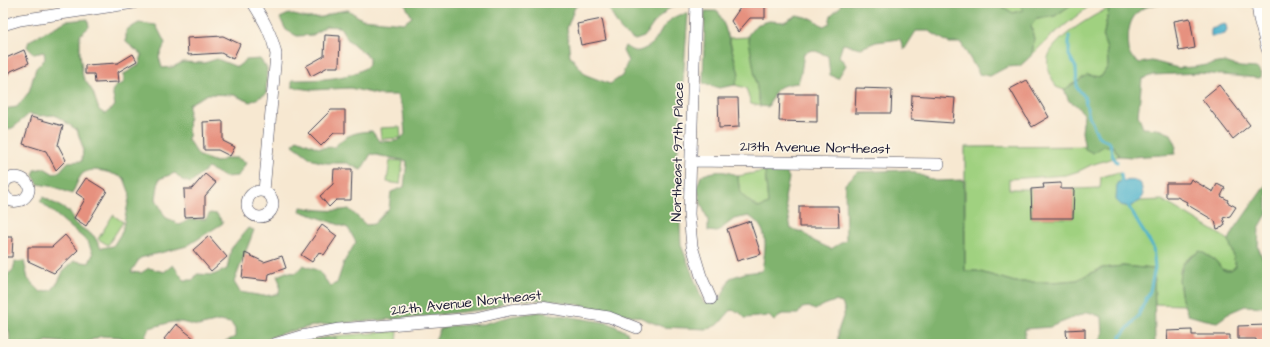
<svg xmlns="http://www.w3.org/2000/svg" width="1270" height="347" font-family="'Architects Daughter',sans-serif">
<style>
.green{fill:#a0d180;stroke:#617a5e}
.forest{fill:#80b36e;stroke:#516a54}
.water{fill:#4eb3cd;stroke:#386a84}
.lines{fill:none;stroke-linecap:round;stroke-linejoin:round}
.stream{stroke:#4eb3cd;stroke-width:3}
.building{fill:#e6917f}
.minor-casing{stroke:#424052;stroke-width:12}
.minor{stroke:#fff;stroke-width:11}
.labels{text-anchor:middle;stroke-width:3.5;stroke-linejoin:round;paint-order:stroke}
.street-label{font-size:14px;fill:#22223b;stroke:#fcf5e5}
</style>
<rect width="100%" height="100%" fill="#fcf5e5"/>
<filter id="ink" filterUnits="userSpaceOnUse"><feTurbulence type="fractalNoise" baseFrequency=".025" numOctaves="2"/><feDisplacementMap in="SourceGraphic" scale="8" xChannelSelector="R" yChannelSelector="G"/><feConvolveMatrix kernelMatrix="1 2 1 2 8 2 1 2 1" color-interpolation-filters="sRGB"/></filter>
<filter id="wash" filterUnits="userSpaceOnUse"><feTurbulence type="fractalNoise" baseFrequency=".012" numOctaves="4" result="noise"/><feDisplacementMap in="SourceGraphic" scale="16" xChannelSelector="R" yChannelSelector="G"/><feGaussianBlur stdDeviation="0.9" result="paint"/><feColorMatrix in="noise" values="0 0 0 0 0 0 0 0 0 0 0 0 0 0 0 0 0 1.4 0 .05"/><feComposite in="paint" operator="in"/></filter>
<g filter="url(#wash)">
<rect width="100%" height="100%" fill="#f7e8d1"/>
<path class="green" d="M1002 3H1019L1023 10 1013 13 1003 7Z
M1074 3H1093L1050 37 1032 55 1034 39 1031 25 1037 18 1055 16Z
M1109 8 1103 38 1107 49 1108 66 1101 77 1077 81 1064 90 1056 87C1052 78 1046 68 1048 58 1052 39 1092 16 1109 8Z
M749 37 760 106 751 104 746 88 735 85 739 74 729 38Z
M400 127 401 138 381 139 380 128Z
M1113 146 1119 156 1091 165 1079 171 1066 175 1009 179V189H1031L1032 218H1073L1074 189 1100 188 1101 177 1119 172 1122 181 1117 183 1129 207 1140 201 1162 200 1229 240 1236 266 1231 270H1223L1215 260 1200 251C1195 254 1188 258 1184 262 1176 272 1180 294 1184 305L1155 304 1154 269 1123 266 1102 268 1077 280 1053 282H1015L977 271H965V147Z
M390 160 403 161 400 184 387 182Z
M765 171 768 204 759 208C743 197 739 196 738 176Z
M113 215 123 222 108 245 98 239Z
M398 331 397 344H337L335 336Z"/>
<path class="forest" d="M404 3H583L575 7 567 28 570 56 586 75 610 84 622 76 628 61 623 51 625 46C632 51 636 53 644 49 659 43 658 31 668 22 674 16 680 14 688 14L677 162 681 245 704 304 721 298 730 278 745 273 762 271C765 248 771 230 749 216L734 219 717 232 708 231V220L702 206 697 187 701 176C715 170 725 170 738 176 739 196 743 197 759 208L768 204 765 171 785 169 789 178 785 198 791 229 803 232 814 241 831 249 846 240 845 184 857 172 907 170 936 181 964 180 965 271H977L1015 282H1053L1077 280 1102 268 1123 266 1154 269 1155 344H1098L1103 334 1102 317 1088 312 1050 327 1025 329V344H838V331L845 311 842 303 835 301 824 305 815 310 809 307 802 308 798 314H782L774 321 769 316 745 318 739 312 731 310 719 324 708 329 663 327 639 317 586 306 549 300 514 299 487 309 419 317 318 325 283 333 253 344H220L235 337V329L231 323 219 321 198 326 181 322H172L149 328 145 337 151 344H130L120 337 101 336 85 343H71L47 341 41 344H10L9 330H3V273L7 275 13 270 15 262 24 261 28 279 41 292 52 290 58 282 64 270 74 261 89 263 93 254 88 242 40 201 43 197 70 212 74 223 94 236 101 248 113 246 122 232 130 194 124 178C113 174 93 165 82 174 78 179 75 188 72 194L55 187 38 184 33 175 35 170 44 168 54 174 60 171 68 162 82 161 83 148 77 130 55 115 38 116 29 114 14 127 3 132V109L17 107 29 92 36 68 45 59 44 52 34 54 27 47 29 41 66 21 88 19 89 27 80 35V54L83 77 93 92 99 110 105 114 115 106 112 91 116 86 124 83V74L139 65 142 55 126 42V30L139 23 156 25 165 43 159 57 162 68 173 67 183 62 204 63 217 59 237 67 246 60 260 59 267 68 266 94 250 102 234 95 208 94 189 104 188 140 199 156 216 162 228 158H238L246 163 238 176 225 177 208 168 191 183 182 180 175 173 159 179 156 199 165 217 180 225 188 220 206 219 210 213 217 214 223 223 187 246 140 258 131 272 141 273 149 268 164 272 173 265 184 280H193L197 274 213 275 227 269 231 249 248 228 254 230 234 282 240 292 263 296 279 294 280 283 277 276 286 272 296 273 303 265 319 271 330 286 337 283 344 262 356 242 348 228 300 211 301 207C317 210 333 212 349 209L366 225 374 224 389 208 391 192 404 187 407 161 371 154 361 170 347 163H326L313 160 293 145 297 139 319 148 335 147C345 134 357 132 372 131L379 141C390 141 398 144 405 134L403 109 397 95H380L350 88 312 90 292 87V80C314 80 352 80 369 65V57L348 40 340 27 326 26 313 35 297 36 286 30 280 18 289 14 307 18 323 17 335 12 348 10 362 19 404 23 412 17Z
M604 3H686L670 7 654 23 644 37 635 40C618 31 615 21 608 5Z
M840 3H1002L1003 7 1013 13 1023 10 1019 3H1074L1055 16 1037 18 1031 26 1034 39 1032 55 1020 66 1007 67 990 76 979 74 961 43H949L929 31H916L904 50 900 39 876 42 861 48 843 44 839 56 846 65 838 78 830 75 828 56 813 50 804 53 801 73 798 83C776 85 776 89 768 107L760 106 748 35 756 25 769 21 784 22 797 15 813 19 823 26 829 24 831 15 841 6Z
M1118 3H1162C1156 4 1149 6 1144 8 1126 17 1127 39 1130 56L1140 63 1152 61 1178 68 1194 67 1225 62 1240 67 1256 68 1262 73 1259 78 1199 73 1153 75 1142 79 1138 115 1143 128 1158 129 1171 134 1176 145 1175 154 1132 157 1119 156 1113 146H1104L1093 153 1085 149 1082 132 1084 114 1076 105 1069 101 1064 90 1087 75 1101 77 1108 66 1107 49 1103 38 1109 8Z
M705 11H718L725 27 739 74 735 85 719 88 703 83Z
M1267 183V214L1259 228 1258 247 1263 259H1267V307L1245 306 1231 312 1217 322 1202 319 1188 315 1182 300 1179 279 1184 262 1200 251 1215 260 1223 270H1231L1236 266 1229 240 1234 230Z
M540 312 609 323 627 332 631 344H436L435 340 440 329 450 326 483 324 512 316Z
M335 336 337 344H292L298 342Z"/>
<path class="water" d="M1224 24 1226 25 1227 30 1225 34 1214 36H1211V29C1216 28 1219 25 1224 24Z
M1134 180 1141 184 1143 194 1140 201 1129 207 1121 205 1116 200 1117 183 1122 181Z"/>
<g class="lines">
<path class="stream" d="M1069 36V55L1076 68 1077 88 1084 96 1089 116 1098 136 1110 143 1113 157 1117 162
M1121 174 1122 181
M1120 344 1121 336 1137 318 1150 291 1155 268 1153 247 1138 223 1129 207"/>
</g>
<g id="blocks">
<path class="building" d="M740 3H765V18H750L738 32 731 21 740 8Z
M1190 18 1195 48 1179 51 1174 21Z
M602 19 606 40 581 45 577 24Z
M325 35 340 36 339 67H328L311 76 306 66 324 56Z
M223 36 240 44 233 59 221 53 188 55 187 38Z
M24 50 29 63 11 71 3 83V61L6 58Z
M133 54 137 61 118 72 119 82 95 83 94 74H85V65L118 63Z
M1027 80 1049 117 1032 127 1010 89Z
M1219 85 1250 125 1233 139 1202 99Z
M856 88 892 89 891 113H855Z
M780 94H817V122L779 121Z
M912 95 955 98 953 123 911 120Z
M718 98H738L739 127 719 128Z
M331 110H345V133H334L321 146 308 133Z
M31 117 63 126 58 145 66 160 56 170 46 151 23 144Z
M223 121V141L235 147 230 156 218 150H204L203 122Z
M334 169H352L351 200H336L329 207 320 196 333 184Z
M205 174 216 183 205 196V216L185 217 184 189H192Z
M86 178 107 191 86 226 74 218 85 199 76 193Z
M1191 179 1213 192 1217 184 1225 188 1221 196 1228 200 1227 202 1236 207 1230 216 1223 218 1225 224 1223 227 1217 229 1215 221 1186 204 1187 202 1177 197H1166V183H1189Z
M1061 183V189H1074L1073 218H1032L1031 189 1044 188 1043 184Z
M799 206H838L839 227H799Z
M750 221 761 254 737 261 727 229Z
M322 225 337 236 324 255 319 252 312 262 301 255Z
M65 235 78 250 54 273 28 261V247H52Z
M209 236 227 257 211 271 193 250Z
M3 237H13L12 257H3Z
M245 253 264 262 282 256 286 268 269 274 268 281 242 278Z
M176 324 195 339 192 344H170L164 339Z
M1267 325V343L1256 344V339H1238V326Z
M1085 329V340L1067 341 1066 330Z
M1192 330V335H1230V344H1168L1167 331Z"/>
</g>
</g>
<g filter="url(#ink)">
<use href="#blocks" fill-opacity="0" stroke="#424052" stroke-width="1"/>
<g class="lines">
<g class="minor-casing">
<path id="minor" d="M253 3C263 19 272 34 276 54L264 191
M696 3 689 214 692 246 701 276 711 299
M1257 3 1259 19 1267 49
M3 25 20 20 134 3
M691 161 939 164
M3 188C6 169 35 177 28 194 26 197 23 201 18 201 10 203 4 197 3 190
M247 204a13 13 0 1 1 26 0a13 13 0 1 1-26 0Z
M274 344 301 336 339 329 475 318 510 310 541 307 609 317 637 328"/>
</g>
<use href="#minor" class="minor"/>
</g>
</g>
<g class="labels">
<g class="street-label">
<text transform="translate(815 147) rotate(1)" y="5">213th Avenue Northeast</text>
<text transform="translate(677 152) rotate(-89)" y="5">Northeast 97th Place</text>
<text transform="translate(466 302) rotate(-6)" y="5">212th Avenue Northeast</text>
</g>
</g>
<rect width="1270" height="347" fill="none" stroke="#fcf5e5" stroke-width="16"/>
</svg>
